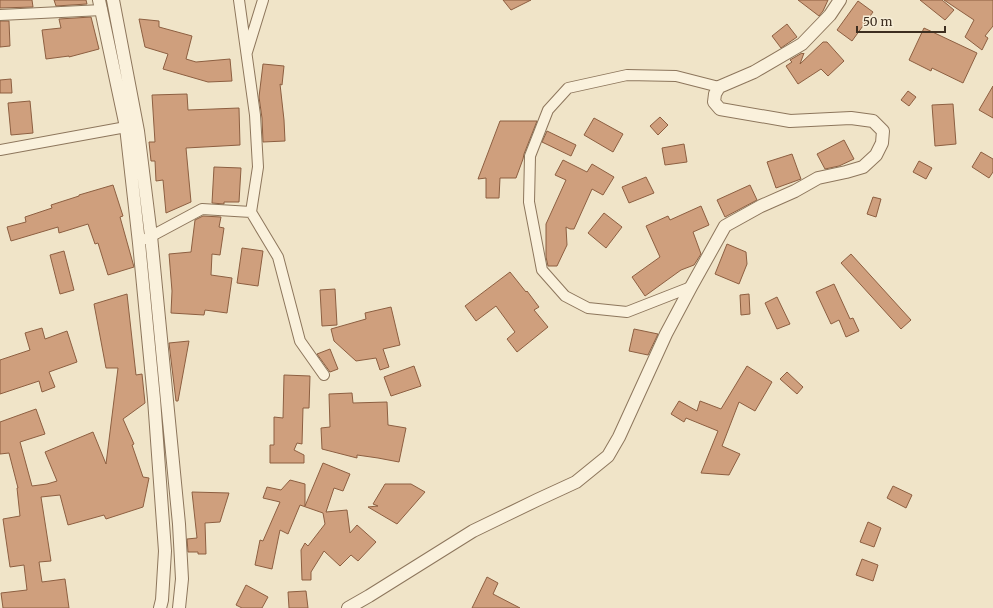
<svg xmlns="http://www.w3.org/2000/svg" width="993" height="608" font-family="Merriweather,serif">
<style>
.building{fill:#cf9f7d;stroke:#8d5f41}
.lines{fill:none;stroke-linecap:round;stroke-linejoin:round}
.minor-casing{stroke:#8d765c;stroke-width:12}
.tertiary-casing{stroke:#8d765c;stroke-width:14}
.minor{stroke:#faf1dc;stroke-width:10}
.tertiary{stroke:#faf1dc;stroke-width:12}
</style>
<rect width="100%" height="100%" fill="#f0e4c8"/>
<path class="building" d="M0 0H32L33 7 0 8Z
M54 0H86L87 4 56 6Z
M503 0H531L511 10Z
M798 0H828L823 11 819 16Z
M920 0H942L954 10 945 20Z
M944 0H993V26L985 36 988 38 982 50 965 37 974 20Z
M858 1 873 12 852 41 837 30Z
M91 17 99 49 69 57V56L46 59 42 30 61 28 59 19Z
M139 19 159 21V27L192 36 186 59 196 62 230 59 232 81 208 82 163 69 168 54 145 47Z
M0 21H9L10 46 0 47Z
M787 24 797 37 781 48 772 36Z
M924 28 977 53 963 83 932 68 931 71 909 60Z
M823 42H827L844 61 828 76 821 69 798 84 786 66 792 62 790 60 802 53 803 54 804 53 800 64Z
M263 64 284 66 282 85 280 84 284 120 285 141 263 142 262 118 259 97Z
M11 79 12 93H0V80Z
M993 86V118L979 110Z
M908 91 916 97 909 106 901 100Z
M187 94 188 110 239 108 240 145 186 148 191 202 166 213 163 180 156 181 155 161H151L149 142H155L152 95Z
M30 101 33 133 11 135 8 103Z
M953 104 956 144 935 146 932 105Z
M660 117 668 125 658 135 650 126Z
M594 118 623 134 613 152 584 135Z
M500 121H537L524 154 523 159 516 178H500L499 198H486V178L478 179Z
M547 131 576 145 571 156 542 142Z
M844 140 854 159 839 166 825 169 817 154Z
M684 144 687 162 665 165 662 148Z
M981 152 993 159V172L989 178 972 167Z
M792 154 801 179 776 188 767 162Z
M563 160 587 172 592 164 614 177 603 195 592 189 574 229H570L566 227 567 245 557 266H548L546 257V224L566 180 555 175Z
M919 161 932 168 926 179 913 172Z
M214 167 241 168 239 202H224V204L212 203Z
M646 177 654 193 629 203 622 187Z
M113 185 123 216 120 217 134 267 108 275 98 243 95 244 88 224 59 233 58 227 11 241 7 227 26 222 25 217 52 208 51 205 79 196V195Z
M750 185 757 200 725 217 717 200Z
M873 197 881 199 876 217 867 214Z
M701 206 709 225 693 232 701 254 694 265 681 270 645 296 632 277 660 257 646 226 668 216 670 220Z
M604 213 622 227 606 248 588 233Z
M203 216 221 217 219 227 224 228 220 255 212 254 211 275 232 278 227 313 205 310 204 315 171 313 172 291 169 254 191 252 195 220Z
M727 244 746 252 747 264 739 284 715 274Z
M242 248 263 251 258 286 237 283Z
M64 251 74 290 60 294 50 255Z
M851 254 911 320 901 329 841 263Z
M510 272 526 292 527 291 539 307 534 310 548 327 517 352 507 339 515 332 496 306 476 321 465 306Z
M834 284 850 319 853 318 859 331 846 337 839 320 831 324 816 292Z
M335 289 337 325 322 326 320 290Z
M127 294 136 375 142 374 145 403 123 419 134 444 132 445 143 477 149 478 143 507 106 519 104 515 68 525 60 495 41 497 51 561 39 562 42 582 65 579 69 608H3L1 593 27 590 24 565 10 567 3 519 20 516 17 488H18L9 453 0 454V422L36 409 45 434 20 442 32 486 47 484 57 481 45 452 93 432 106 464 118 368H106L94 304Z
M749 294 750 314 741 315 740 295Z
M777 297 790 324 777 329 765 303Z
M391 307 400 345 383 349 389 367 380 370 376 358 356 361 334 341 331 329 366 319 365 313Z
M42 328 45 339 67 331 77 362 49 372 55 387 42 392 39 381 0 394V360L30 350 25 333Z
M634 329 658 334 648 355 629 351Z
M189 341 178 401H176L169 343Z
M330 349 338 369 330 372 317 354Z
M414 366 421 386 391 396 384 377Z
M747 366 772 382 755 411 739 402 722 446 740 454 729 475 701 473 718 431 686 418 684 422 671 414 679 401 697 411 700 401 721 409Z
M787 372 803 387 797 394 780 379Z
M284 375 310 376 309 408H303L302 444 297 443 294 450 304 455V463H270V445H274V417L283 418Z
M352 393 353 403 387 402 388 425 406 428 399 462 378 458 357 455V458L322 449 321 428 330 427 329 394Z
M323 463 350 474 343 491 334 488 326 512 347 510 350 533 357 525 376 542 358 561 351 555 340 566 324 551 311 572V580H302L301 550 305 543 308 546 325 524 323 513 300 505 288 534 280 530 272 569 255 565 260 540 263 541 280 502 263 498 267 487 281 490 290 480 305 484V506Z
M385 484H411L425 492 397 524 368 507 378 506 373 504Z
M893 486 912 495 906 508 887 498Z
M192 492 229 493 220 522 205 523 206 554H198V552H188L187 539 197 538Z
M868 522 881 528 874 547 860 542Z
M862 559 878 565 873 581 856 575Z
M487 577 498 583 493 594 520 608H472Z
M246 585 268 597 262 608H242L236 605Z
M306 591 308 608H289L288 592Z"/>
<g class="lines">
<g class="minor-casing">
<path id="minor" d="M239 0 255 115 258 167 251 212
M0 15 102 10
M247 52 263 0
M0 150 126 127
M146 239 202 209 251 212 278 257 300 341 324 375
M691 287 627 312 588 308 565 296 542 270 529 202 530 156 548 110 568 88 627 75 676 76 719 87"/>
</g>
<g class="tertiary-casing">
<path id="tertiary" d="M99 0 126 127 139 243 154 399 165 551 162 600 160 608
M113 0 138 131 151 236 179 524 182 579 179 608
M348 608 369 596 473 531 537 500 576 482 608 456 619 437 666 334 691 287 725 226 761 206 795 191 818 178 846 172 863 167 876 155 882 143 883 131 873 121 851 118 790 121 720 109 714 102 715 94 719 87 754 72 802 44 830 15 840 0"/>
</g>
<use href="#minor" class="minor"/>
<use href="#tertiary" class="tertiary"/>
</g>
<path d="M857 26v6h88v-6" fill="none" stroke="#3d2e20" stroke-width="2"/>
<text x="863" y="26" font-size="12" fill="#3d2e20" stroke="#f7eed8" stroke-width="3" paint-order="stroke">50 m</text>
</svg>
